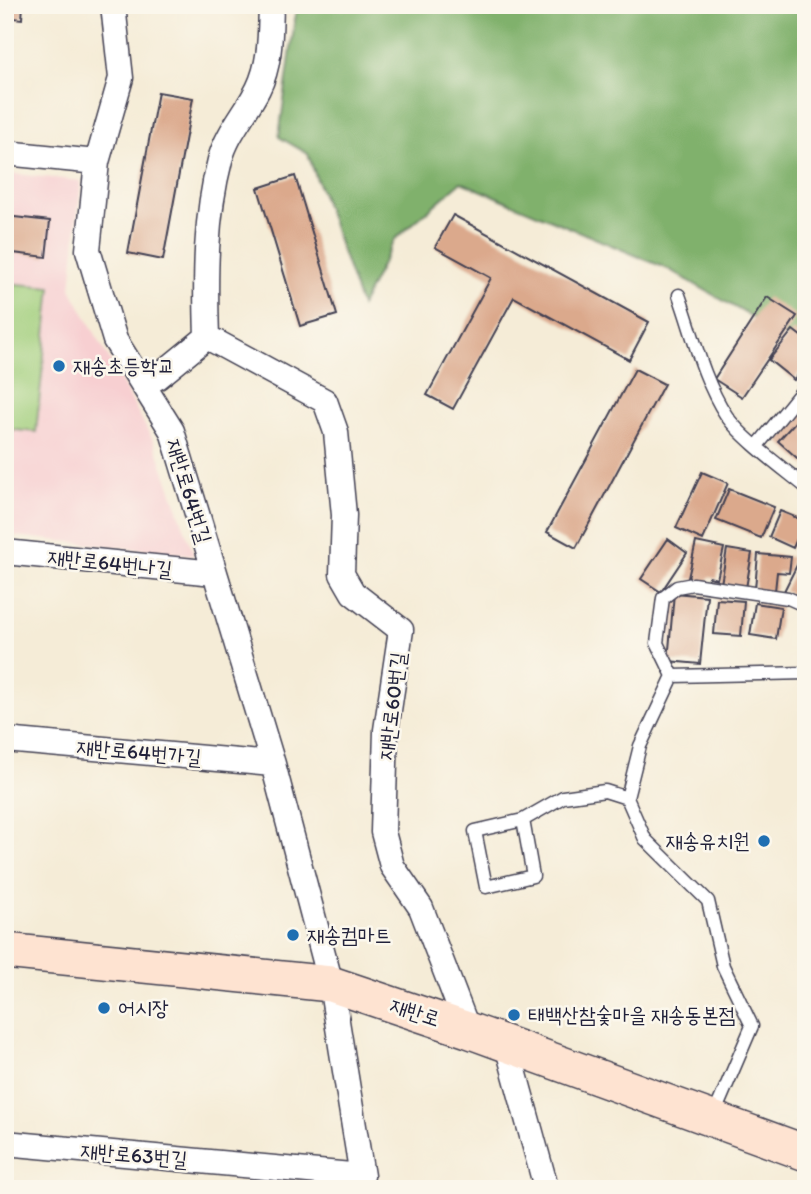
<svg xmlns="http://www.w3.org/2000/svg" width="811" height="1194" font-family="Itim,'Poor Story',sans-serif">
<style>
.built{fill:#f7cfd1}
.green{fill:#a1ce7c;stroke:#62785c;stroke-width:2}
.forest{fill:#80b16c;stroke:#516a54;stroke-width:2}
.building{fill:#dba98c}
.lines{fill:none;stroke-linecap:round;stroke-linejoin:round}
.service-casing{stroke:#424052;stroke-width:15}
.minor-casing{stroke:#424052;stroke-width:27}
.secondary-casing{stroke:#424052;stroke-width:38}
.service{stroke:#fff;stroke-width:12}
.minor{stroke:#fff;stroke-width:24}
.secondary{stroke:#fee3d1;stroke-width:35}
.poi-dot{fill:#1f6fb2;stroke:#fbf7ec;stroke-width:2.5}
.labels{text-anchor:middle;stroke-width:5;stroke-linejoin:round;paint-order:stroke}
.poi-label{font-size:21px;fill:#22223b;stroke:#fbf7ec;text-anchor:start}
.street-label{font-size:21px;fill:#22223b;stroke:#fbf7ec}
</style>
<rect width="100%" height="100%" fill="#fbf7ec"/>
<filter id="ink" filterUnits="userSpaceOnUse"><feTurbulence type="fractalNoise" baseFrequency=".0143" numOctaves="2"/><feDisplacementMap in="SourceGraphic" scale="14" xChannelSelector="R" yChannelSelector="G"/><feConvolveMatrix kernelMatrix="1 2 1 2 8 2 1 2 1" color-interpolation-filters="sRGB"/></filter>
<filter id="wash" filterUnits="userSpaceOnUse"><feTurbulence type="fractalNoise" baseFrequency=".00686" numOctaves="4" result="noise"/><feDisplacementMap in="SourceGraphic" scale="28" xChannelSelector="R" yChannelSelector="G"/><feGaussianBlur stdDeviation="1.57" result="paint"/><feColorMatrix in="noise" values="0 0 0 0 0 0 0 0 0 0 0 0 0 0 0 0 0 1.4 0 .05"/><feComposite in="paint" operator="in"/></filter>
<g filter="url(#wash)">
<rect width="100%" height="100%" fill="#f5ecd7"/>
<path class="built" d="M5 173 81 181 71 289 154 442 194 555 5 535Z"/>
<path class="green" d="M5 283 51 287 36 432 5 429Z"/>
<path class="forest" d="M297 5H806V348L668 269 461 182 394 240 361 306 308 154 279 137Z"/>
<g id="blocks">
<path class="building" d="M5 5H23L22 19 5 17Z
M158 92 193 98 163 260 128 253Z
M295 176 337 315 300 326 258 188Z
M453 215 649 322 629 360 514 297 453 409 427 395 491 278 435 247Z
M5 216 50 221 46 257 5 252Z
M767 297 797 316 742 397 714 379Z
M793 330 806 340V365L794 380 769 360Z
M635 369 664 384 576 548 547 532Z
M806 410V466L778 441Z
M702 472 728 483 703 540 676 528Z
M729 489 774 507 761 538 716 520Z
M780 511 805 521 793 548 769 537Z
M668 539 687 553 661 592 641 579Z
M696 542 724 548 717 579 709 577 707 583 688 578Z
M727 549 752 553 746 588 721 584Z
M758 554 791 557 789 573 777 572 775 591 755 589Z
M798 563 806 567V601L784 591Z
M674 593 707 596 700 664 668 661Z
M717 599 744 601 741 636 714 634Z
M755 603 781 607 776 639 750 635Z"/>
</g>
</g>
<g filter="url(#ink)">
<use href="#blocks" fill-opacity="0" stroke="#424052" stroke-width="2"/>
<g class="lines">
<g class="service-casing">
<path id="service" d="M679 295C693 334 703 380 726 415 740 437 784 469 806 487
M757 446 806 386
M673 676 657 643 663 598 677 587 693 584 788 598 806 606
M523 820 533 876 486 887 475 831 523 820 563 797 605 791 627 798
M713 1117 752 1026 723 966 708 901 645 839 627 798 640 746 673 676 806 673"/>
</g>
<g class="minor-casing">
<path id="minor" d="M5 153 97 162
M207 337 325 401 336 432 344 515 342 574 353 593 401 630 386 730 383 832 392 866 421 908 468 1030
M207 337C205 278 205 217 220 160 227 133 246 113 258 89 271 63 270 34 271 5
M143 385 158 377 207 337
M5 552 214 573
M5 740 273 764
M507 1045 544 1180 543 1189
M5 1143 362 1176 331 984 273 764 172 431 115 340 88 250 97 162 121 78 113 5"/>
</g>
<g class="secondary-casing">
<path id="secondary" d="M5 951 331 984 468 1030 806 1153"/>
</g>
<use href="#service" class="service"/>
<use href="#minor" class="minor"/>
<use href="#secondary" class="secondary"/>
</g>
</g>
<g class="poi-dot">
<circle cx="59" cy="366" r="7"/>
<circle cx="764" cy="841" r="7"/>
<circle cx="293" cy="935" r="7"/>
<circle cx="104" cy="1008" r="7"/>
<circle cx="514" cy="1015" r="7"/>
</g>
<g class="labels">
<g class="poi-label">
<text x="73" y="373">재송초등학교</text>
<text x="750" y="848" text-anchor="end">재송유치원</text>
<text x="307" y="942">재송컴마트</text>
<text x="118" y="1015">어시장</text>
<text x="528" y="1022">태백산참숯마을 재송동본점</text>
</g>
<g class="street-label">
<text transform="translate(189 491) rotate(73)" y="7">재반로64번길</text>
<text transform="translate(110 563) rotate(6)" y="7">재반로64번나길</text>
<text transform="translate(392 706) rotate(-83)" y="7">재반로60번길</text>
<text transform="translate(139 752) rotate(5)" y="7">재반로64번가길</text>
<text transform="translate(415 1012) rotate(18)" y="7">재반로</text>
<text transform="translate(134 1155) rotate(5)" y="7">재반로63번길</text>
</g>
</g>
<rect width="811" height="1194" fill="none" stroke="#fbf7ec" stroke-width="28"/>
</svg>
